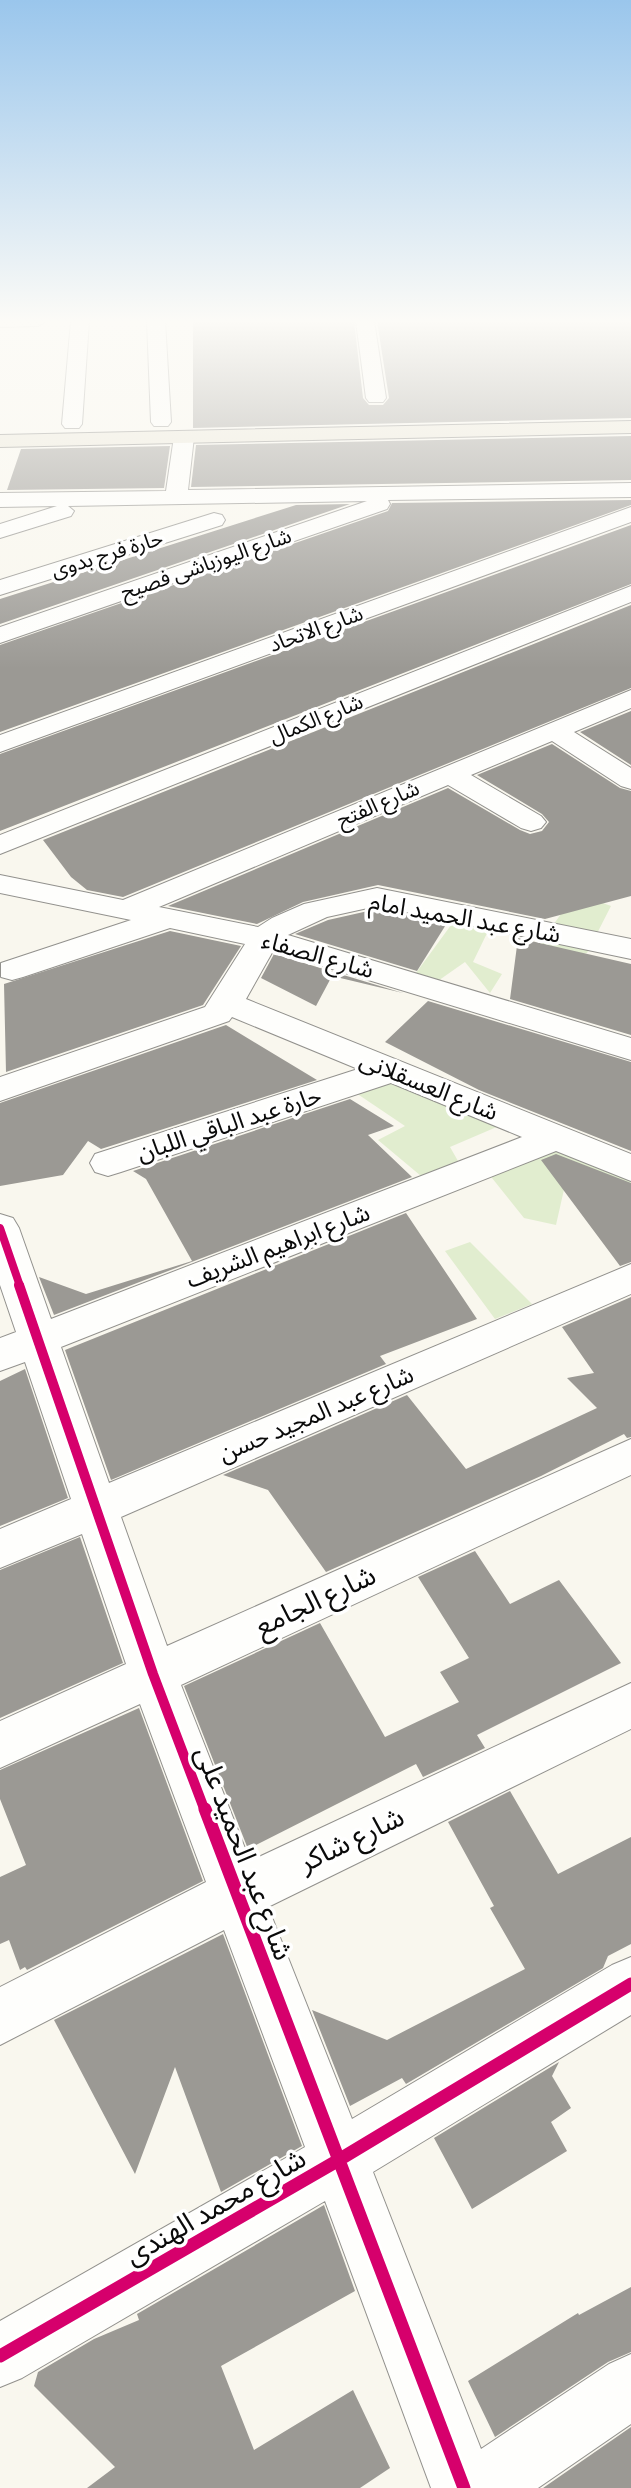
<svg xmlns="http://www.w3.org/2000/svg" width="631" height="2488" font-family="Literata,'Noto Sans Arabic',serif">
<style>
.green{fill:#e1edcf}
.building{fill:#9b9994}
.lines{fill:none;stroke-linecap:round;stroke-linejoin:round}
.street-casing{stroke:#92918d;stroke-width:2}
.secondary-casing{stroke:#888783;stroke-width:2}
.primary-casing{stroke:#7f7e7a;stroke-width:2}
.street{fill:#fefefc;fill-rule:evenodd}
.secondary{fill:#f3f2e8;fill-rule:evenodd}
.primary{fill:#eae6d7;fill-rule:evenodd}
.cycleway-far2-casing{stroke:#fff;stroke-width:12}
.cycleway-far1-casing{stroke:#fff;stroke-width:15}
.cycleway-casing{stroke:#fff;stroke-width:18}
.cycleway-far2{stroke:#d6006c;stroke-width:8}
.cycleway-far1{stroke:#d6006c;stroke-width:10}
.cycleway{stroke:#d6006c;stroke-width:13}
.labels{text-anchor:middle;stroke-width:7;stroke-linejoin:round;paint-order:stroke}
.far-street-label{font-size:21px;fill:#0a0a0a;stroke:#fff}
.street-label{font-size:24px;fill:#0a0a0a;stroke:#fff}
.near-street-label{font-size:28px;fill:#0a0a0a;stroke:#fff}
</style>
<rect width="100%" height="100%" fill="#f9f7ee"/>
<path class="green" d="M576 893 611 906 587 953 523 967Z
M454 921 490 927 473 962 502 974 490 993 465 962 435 983 413 977Z
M393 1082 499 1126 450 1147 462 1168 427 1181 378 1140 405 1126 356 1093Z
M556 1147 631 1178V1216L565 1185 556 1225 524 1218 488 1173Z
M470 1242 532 1304 495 1319 445 1251Z"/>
<path class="building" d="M193 321H354L363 398 369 405H383L389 398 377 321H631V418L193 428Z
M631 436V480L191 487 196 445Z
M170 446 164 488 7 490 21 449Z
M631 500V505L0 732V645L388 511 392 503Z
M350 504 0 624V599L296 505Z
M631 525V584L0 831V754Z
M631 605V688L123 897 87 890 71 877 43 840Z
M631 711V765L580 732Z
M552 744 620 788 631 791V896L545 919 378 885 303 902 257 924 168 906 448 788 520 830 530 834 542 831 549 822 542 814 477 775Z
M377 909 447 923 417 971 295 934 328 920Z
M170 931 241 946 203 1005 6 1072 4 984Z
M518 938 631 964V1035L510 999Z
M274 954 403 993 332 976 316 1006 261 978Z
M428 1001 631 1062V1151L479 1090 385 1042Z
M226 1025 317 1080 101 1149 88 1141 63 1175 0 1186V1103Z
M350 1099 394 1126 368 1135 412 1177 54 1315 39 1277 86 1294 192 1261 146 1179 133 1171Z
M556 1154 631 1183V1262L620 1266 541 1160Z
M406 1213 477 1319 380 1356 386 1364 111 1480 65 1350Z
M631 1297V1437L627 1438 624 1434 541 1476 326 1572 268 1490 223 1475 407 1395 466 1469 597 1408 567 1378 594 1373 562 1327Z
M25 1369 68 1498 0 1526V1381Z
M80 1537 123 1663 0 1718V1570Z
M475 1551 510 1604 559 1580 621 1663 477 1735 485 1748 423 1777 416 1764 248 1849 184 1686 320 1623 385 1737 459 1702 440 1672 469 1658 418 1577Z
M139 1708 203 1881 27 1970 25 1967 20 1970 9 1940 0 1944V1877L26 1865 0 1799V1770Z
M510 1791 558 1874 631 1837V1944L608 1956 603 1968 406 2084 402 2078 350 2106 312 2010 387 2040 525 1969 490 1908 494 1906 448 1822Z
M223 1934 302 2146 221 2192 175 2067 135 2174 54 2020Z
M559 2062 552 2076 571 2108 551 2122 567 2151 472 2209 434 2138Z
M324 2205 355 2291 221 2366 254 2450 353 2390 390 2468 360 2488H87L115 2467 34 2386 38 2372 94 2339 139 2320 137 2314Z
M631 2287V2352L608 2362 495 2437 468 2381 578 2313 579 2315Z
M631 2427V2488H543Z"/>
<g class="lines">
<g class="street-casing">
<path id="street" d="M71 321H89L82 424 79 428H65L62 424Z
M147 321H165L171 422 168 426H154L151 422Z
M356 321H374L386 398 383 402H369L366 398Z
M184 431 191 433 194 437 188 490 631 483V497L388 500 390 504 387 509 0 643V627L367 501 68 506 74 511 71 516 0 538V524L57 506 0 507V493L166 491 174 437 177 433Z
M631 507V522L0 752V735Z
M214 513 222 515 225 520 222 525 0 595V580Z
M631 586V602L0 854V835Z
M631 690V708L574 732 631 768V789L621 786 552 741 471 775 541 816 546 822 541 828 531 831 521 828 448 785 159 907 258 927 272 918 304 904 377 888 631 939V959L377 906 327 917 288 935 631 1038V1060L273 951 246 999 631 1154V1181L556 1151 61 1347 109 1483 631 1264V1294L121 1517 167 1646 631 1439V1475L181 1685 250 1861 631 1683V1729L268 1907 352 2119 612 1965 631 1957V2015L373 2172 481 2449 609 2364 631 2354V2424L538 2488H431L325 2201 22 2378 0 2387V2321L305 2147 224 1930 0 2045V1987L206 1882 140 1704 0 1768V1721L126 1664 82 1534 0 1568V1529L71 1499 25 1362 0 1371V1338L16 1332 0 1285V1214L13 1218 19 1228 51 1319 522 1137 391 1083 121 1172 108 1176 95 1172 90 1163 95 1154 358 1069 232 1017 229 1021 0 1101V1077L205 1007 245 944 170 928 23 977 12 980 1 977V963L131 920 0 893V875L123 900Z"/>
</g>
<g class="secondary-casing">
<path id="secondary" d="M0 321H47L38 326 0 327Z"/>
</g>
<g class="primary-casing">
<path id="primary" d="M631 421V433L0 447V435Z"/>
</g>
<use href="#street" class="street"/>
<use href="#secondary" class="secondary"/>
<use href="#primary" class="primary"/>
<g class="cycleway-far2-casing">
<path id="cycleway-far2" d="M0 1228 20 1286"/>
</g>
<g class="cycleway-far1-casing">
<path id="cycleway-far1" d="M19 1285 153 1674 205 1811"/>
</g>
<g class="cycleway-casing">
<path id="cycleway" d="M205 1809 464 2488
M0 2356 337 2161 631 1984"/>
</g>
<use href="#cycleway-far2" class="cycleway-far2"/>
<use href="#cycleway-far1" class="cycleway-far1"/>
<use href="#cycleway" class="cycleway"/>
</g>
<linearGradient id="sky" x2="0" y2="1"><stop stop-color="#9ac6ec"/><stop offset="0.48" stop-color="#fcfbf7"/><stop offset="1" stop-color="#fcfbf7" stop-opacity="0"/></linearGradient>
<rect width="631" height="669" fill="url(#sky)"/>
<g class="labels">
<g class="far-street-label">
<text transform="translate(107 554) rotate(-17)" y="7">حارة فرج بدوى</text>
<text transform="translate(206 564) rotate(-19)" y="7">شارع اليوزباشى فصيح</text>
<text transform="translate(316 629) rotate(-20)" y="7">شارع الاتحاد</text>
<text transform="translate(316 719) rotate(-22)" y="7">شارع الكمال</text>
<text transform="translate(378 804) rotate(-23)" y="7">شارع الفتح</text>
</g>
<g class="street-label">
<text transform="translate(465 918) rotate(10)" y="8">شارع عبد الحميد امام</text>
<text transform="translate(318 955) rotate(16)" y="8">شارع الصفاء</text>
<text transform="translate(429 1086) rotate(22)" y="8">شارع العسقلانى</text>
<text transform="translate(229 1124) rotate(-18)" y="8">حارة عبد الباقي اللبان</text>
<text transform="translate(278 1246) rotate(-21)" y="8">شارع ابراهيم الشريف</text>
<text transform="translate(316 1414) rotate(-23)" y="8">شارع عبد المجيد حسن</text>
</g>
<g class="near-street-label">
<text transform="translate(315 1600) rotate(-25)" y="10">شارع الجامع</text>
<text transform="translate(351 1839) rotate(-26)" y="10">شارع شاكر</text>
<text transform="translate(245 1853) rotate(69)" y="10">شارع عبد الحميد على</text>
<text transform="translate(215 2206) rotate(-30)" y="10">شارع محمد الهندى</text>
</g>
</g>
</svg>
